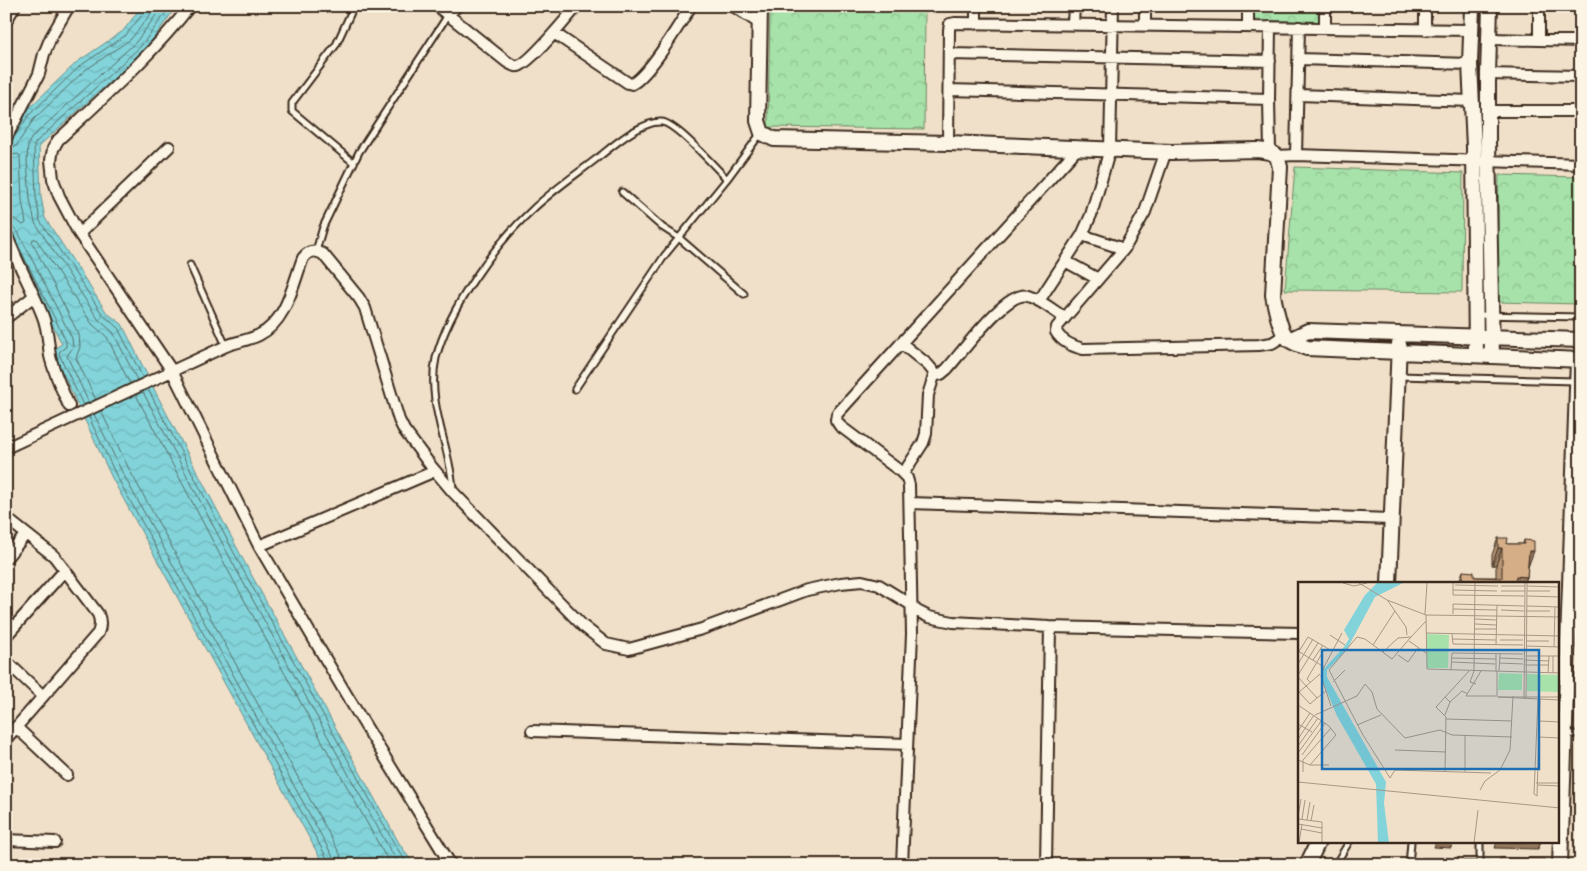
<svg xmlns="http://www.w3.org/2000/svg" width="1587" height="871" font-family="Delius,sans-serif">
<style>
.forest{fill:url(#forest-crowns);stroke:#708664}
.water{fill:url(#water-waves);stroke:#66908f}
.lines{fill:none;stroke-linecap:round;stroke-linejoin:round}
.shore{stroke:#576e69;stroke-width:1}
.lane-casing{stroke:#3b2a1e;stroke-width:9}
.street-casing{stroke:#3b2a1e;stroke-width:14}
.secondary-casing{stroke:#3b2a1e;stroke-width:18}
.lane{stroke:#fcf5e5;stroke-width:5}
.street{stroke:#fcf5e5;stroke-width:10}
.secondary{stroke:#fcf5e5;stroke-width:14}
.wall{fill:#b79674;stroke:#3b2a1e}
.shaded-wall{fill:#957a5e;stroke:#3b2a1e}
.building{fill:#d5ae87;stroke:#3b2a1e}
.inset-road{fill:none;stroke:#a89785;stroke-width:1}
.view{fill:#1f6fb2;fill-opacity:0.15;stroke:#1f6fb2;stroke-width:2.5}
.inset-edge{fill:none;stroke:#3b2a1e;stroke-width:2.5}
</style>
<defs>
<pattern id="forest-crowns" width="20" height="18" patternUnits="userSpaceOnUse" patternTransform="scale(1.25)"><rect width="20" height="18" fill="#a6e2a9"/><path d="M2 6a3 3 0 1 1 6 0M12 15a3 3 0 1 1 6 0" fill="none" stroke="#90c291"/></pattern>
<pattern id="water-waves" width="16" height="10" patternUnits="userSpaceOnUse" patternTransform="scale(1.25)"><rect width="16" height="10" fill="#82d4da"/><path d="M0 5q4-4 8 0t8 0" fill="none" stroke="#71b6bb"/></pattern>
</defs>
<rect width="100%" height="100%" fill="#f0e0c9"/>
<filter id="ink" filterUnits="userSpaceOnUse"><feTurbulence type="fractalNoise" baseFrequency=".02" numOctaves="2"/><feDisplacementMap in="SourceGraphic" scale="10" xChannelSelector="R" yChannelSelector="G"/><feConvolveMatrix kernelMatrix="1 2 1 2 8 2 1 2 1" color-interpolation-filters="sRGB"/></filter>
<g filter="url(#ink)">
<path class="forest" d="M770 6H925L924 129 768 127Z
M1251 6H1323V22L1251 20Z
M1295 167 1463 173 1462 292 1285 290Z
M1499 175 1581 177V304L1496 302Z"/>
<path class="water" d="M142 6H177L145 50 39 146 41 197 45 218 107 313 122 324 157 395 246 565 399 843 414 865H324L112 478 52 350 62 344 8 236 6 231V141L25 112 77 62 123 31Z"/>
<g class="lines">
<path class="shore" d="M11 142 29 115 80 66 126 35 145 11V6
M6 149 16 146 34 119 84 71 131 39 150 15 152 6
M6 156 18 154 20 156 22 200 26 223 23 225 15 219 6 218
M6 226 13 227 18 232 72 338 73 347 67 356 89 403
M15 239 66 341V347L60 351 59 354 83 405
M143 378 118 328 103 315 40 221 36 197 34 146 36 142 141 46 171 6
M137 380 113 332 98 319 35 223 30 199 27 161 28 144 32 137 136 42 163 6
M148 389 242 568 395 845 408 865
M143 392 237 571 389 848 400 865
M136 395 230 574 383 852 391 865
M96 400 76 358 80 347 79 335 32 242 33 239H36L92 324 107 337 130 384
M101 411 129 469 340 854 342 865
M94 414 122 472 333 857 335 865
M89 417 116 475 328 860V865"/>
<g class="lane-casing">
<path id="lane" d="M354 163 292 111V103L336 45 354 6
M622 192 662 227 679 238 744 294
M316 251 323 227 359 152 448 15
M190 265 226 346
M1476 315 1581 317
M1399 376 1575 381
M575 389 665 255 727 179 761 133
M453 489C450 445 426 403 436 358 449 308 494 245 532 210 553 190 577 174 600 156 615 144 643 120 662 122 677 124 715 167 727 179
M1566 734H1581
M1444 864 1489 865
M1335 865 1349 842
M1409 865 1411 842
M1413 865 1426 864
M1480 865V842"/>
</g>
<g class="street-casing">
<path id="street" d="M190 6C151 56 104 97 58 140L53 149 51 160 53 179 59 196 78 232 172 371 259 546 346 694 451 865
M437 6 507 62C511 64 514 67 518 66 529 64 568 17 577 6
M733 6 759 23
M1113 6 1110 149 1091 215 1082 235 1124 249
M1248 6V27
M449 14 457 6
M6 21 15 6
M976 24V6
M1073 24 1074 6
M1145 25V6
M1325 28V6
M1425 30V6
M554 33 628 83 632 84C650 74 679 25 691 6
M1490 39 1581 41
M1539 40V6
M950 54 1270 61
M1299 59 1470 64
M1488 74 1581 76
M949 90 1269 99
M1298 95 1472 101
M1488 111H1581
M6 118 14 123 6 138
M14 123 39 74 44 54 51 37 69 6
M948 143 949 30 950 24 955 23 1471 30
M1166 151 1145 212 1124 249 1057 327 1056 332C1062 342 1072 346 1083 349L1259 345 1272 343 1285 335
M1270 152 1269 99 1270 27
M1296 155 1299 27
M1277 156 1296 155 1581 164
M6 233C16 261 31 287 42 314 48 328 48 341 50 356 54 373 62 390 69 406
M80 233 169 147
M1065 261 1098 279
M1039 301 1082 235
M6 318 34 296
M901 343 928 365 933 371 934 376 928 395 926 434 923 443 903 474
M934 376 941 374 947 369C961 354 1007 289 1028 296 1041 300 1054 311 1065 318
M6 448 226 346C236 342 249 340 259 335 287 321 293 284 303 258 309 250 315 250 323 254L359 298 365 308 399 420 404 430 431 466 453 492 583 626 606 644 629 649 702 629 807 590 841 583 862 581 879 585 910 604 917 611 929 617 953 622 1050 627 1300 633
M910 503 1391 519
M6 518 54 556 98 614C101 621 101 626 98 633L6 739
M259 546 435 471
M6 558 26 534
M6 636 65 570
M6 661 43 696
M16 727 67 775
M532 731 907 744
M6 840 55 842
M902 865 912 634 909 485 907 478 900 471 840 426 836 420 837 414 1078 148
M1046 865 1050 627"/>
</g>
<g class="secondary-casing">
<path id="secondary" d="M760 6 758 121 762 133 774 139 948 143 1171 152 1258 150 1270 152 1277 156 1280 167 1273 295C1275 305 1279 327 1285 335 1289 342 1300 345 1307 348L1581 360
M1472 6 1470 64 1474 147 1476 355
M1490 6 1488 74V141L1492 356
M1289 340 1308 331 1581 340
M1389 584 1399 344
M1307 865 1318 842
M1560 865 1578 360"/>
</g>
<use href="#lane" class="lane"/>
<use href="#street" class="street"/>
<use href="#secondary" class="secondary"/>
</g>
<path class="wall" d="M1498 538 1507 544H1523L1524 540 1528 567 1527 577 1524 584H1458L1463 571 1474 577H1496V565H1492V555Z"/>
<path class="shaded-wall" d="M1498 548H1502L1496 565H1492Z
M1529 551H1534L1528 567Z
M1516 576 1527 577 1524 584H1513Z
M1436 842H1453L1451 848 1434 847Z
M1497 842H1541L1538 849 1495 848Z"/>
<path class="building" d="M1498 538H1508L1507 544H1524V540L1534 541V551H1529L1527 577 1516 576 1514 584H1468V582H1462L1463 571 1474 572V577L1502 578V548H1498Z
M1422 858H1450V865H1422Z
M1500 858 1544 859V865H1500Z"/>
</g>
<g transform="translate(1298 582)">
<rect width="261" height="261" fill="#f0e0c9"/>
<path d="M129 52 151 53 150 86H129ZM201 91 224 92V108H200ZM229 92 261 93V110L229 109Z" fill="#a6e2a9"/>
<path d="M79 1H105L77 15 48 69 29 88V95L88 200 86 221 91 261H80L78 202 39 134 25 100 24 89 46 65 51 57 46 48 67 13Z" fill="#82d4da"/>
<path class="inset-road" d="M45 1 56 4 69 1M61 1 89 18 128 33 129 87 262 91M155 1V13L226 14M177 1 176 89 172 100 178 102M157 3 200 4M203 4H227M229 4 262 5M155 8 199 9M203 9H227M229 9H252M229 14 262 15M90 19 108 45 109 53M229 24 262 25M155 27 199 28M203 28 226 29M228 29H252M127 32 129 1M155 32V22L226 24M128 33 262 35M177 37 199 38M177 42 198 43M176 47H198M128 51 262 54M154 52 155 62 225 63M32 53 47 63M113 55 94 77 67 57 59 55 31 88 65 153 92 196 97 188 193 191M154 57 198 58M202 58H225M111 59 128 71M228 59H251M75 63 97 29M198 63 199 23M228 64 262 65M256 65 257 25M0 69 26 85 23 94 33 124M85 70 100 56 113 55 128 39M0 71 10 55 34 69M100 73 110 80 120 66M228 74H262M154 76 198 77M202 76 225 77M15 78 25 63M227 78 251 79M154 80 197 82M201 81 225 82M0 82 15 57M227 83H251M26 85 44 51M153 88 154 71 225 72M183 89 168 114H200M198 89V72M199 89V113M201 89 202 72M250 91 251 74M255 91V74M0 93 20 61M0 95 19 116 28 109M12 100 9 97 26 68M35 100 47 88M1 110 12 122 19 116M0 111 22 92M147 115 152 120 147 133M200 115 262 118M200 115H262M226 117 227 1M228 117 229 1M240 117 236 212 239 214 242 117M152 120 164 109 170 112M0 123 31 144 38 153 12 183M17 133 59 114 67 102 74 110 79 127 107 156 142 148 154 153 214 155M148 137 214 139M242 139 262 140M0 142 14 150M59 143 83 133M0 149 12 131M241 155 262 156M0 157 16 133M0 164 20 136M97 168 148 170M0 171 24 138M4 173 27 141M0 178 12 183H31M5 190V178L33 146M147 190 148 135 138 125 171 89M167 190V154M0 200 262 226M238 201H262M240 203 262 204M182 208 187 199 202 188 212 168 215 114M0 234 3 217M0 237 24 240V261M4 237 7 218M9 238 12 220M13 239 16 223M0 242 24 246M3 247 24 251M1 261 4 242M176 261 180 228"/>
<path class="view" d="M24 68H241V187H24Z"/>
<rect width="261" height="261" class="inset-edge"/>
</g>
<rect width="1587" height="871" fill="none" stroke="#fcf5e5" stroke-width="25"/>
<rect x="12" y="12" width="1562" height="846" fill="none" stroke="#3b2a1e" stroke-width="2" filter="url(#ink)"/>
</svg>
